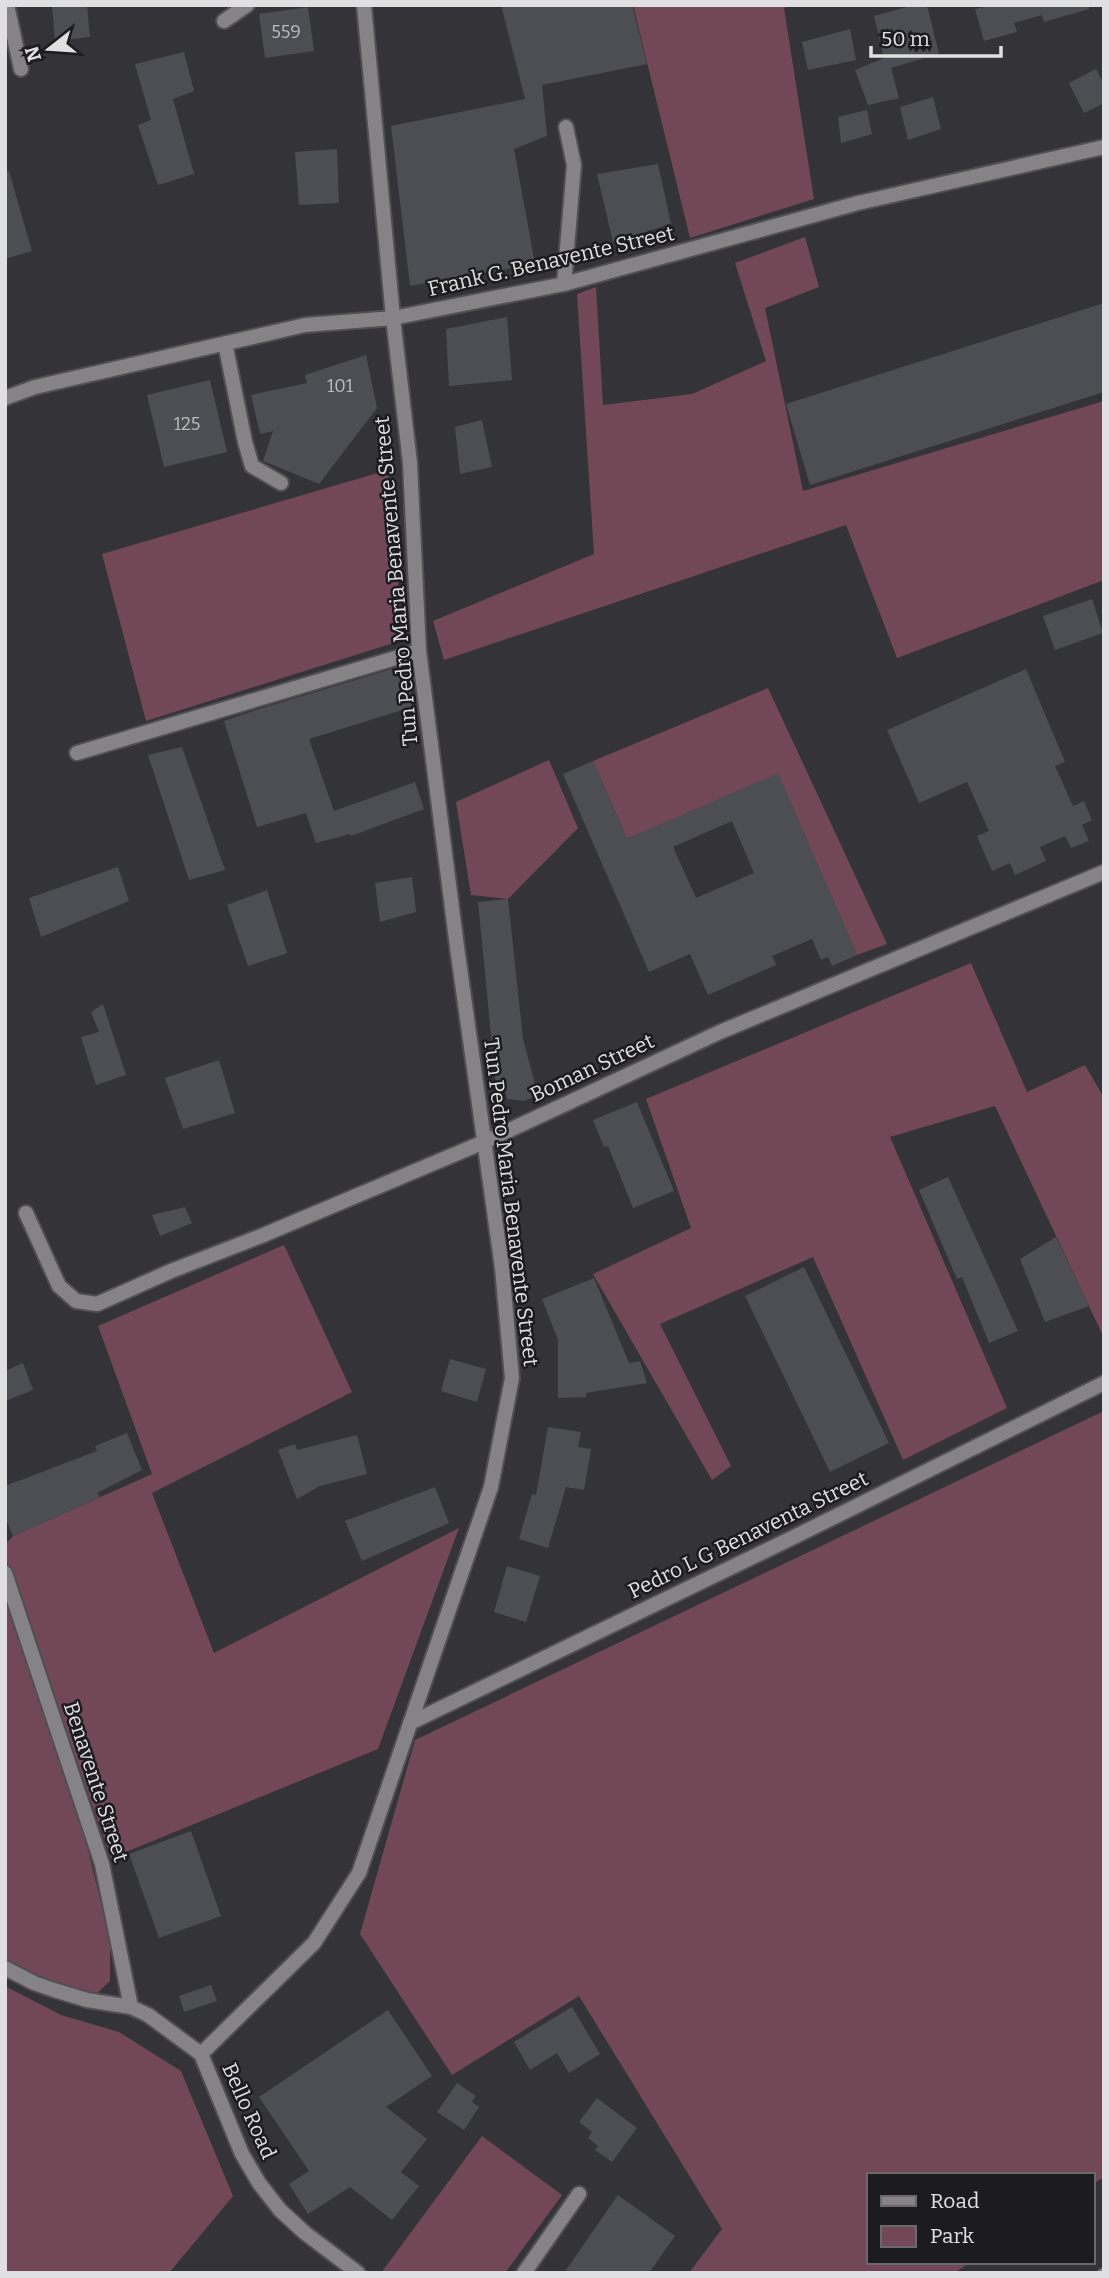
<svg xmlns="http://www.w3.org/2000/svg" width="1109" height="2278" font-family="Bitter,serif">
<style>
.green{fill:#724857}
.building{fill:#4d4e53;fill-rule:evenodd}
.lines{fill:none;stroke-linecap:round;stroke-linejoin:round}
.lane-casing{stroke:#504f52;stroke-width:11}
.street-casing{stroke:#504f52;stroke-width:18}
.lane{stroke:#858385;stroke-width:8}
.street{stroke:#858385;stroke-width:14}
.labels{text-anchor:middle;stroke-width:5;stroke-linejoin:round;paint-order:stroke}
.number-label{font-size:18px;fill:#bbbbbe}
.street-label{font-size:21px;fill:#e0dfe2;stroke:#1c1b1d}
</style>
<rect width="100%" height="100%" fill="#343337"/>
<path class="green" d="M633 5H794L784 8 814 199 690 238Z
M805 237 819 287 765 308 803 491 1104 401V580L897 658 846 525 444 660 433 621 594 554 577 294 596 287 603 405 692 394 766 361 735 263Z
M388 470 403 640 146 721 102 554Z
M768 688 887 944 857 955 778 774 627 839 593 761Z
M549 760 578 828 508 899 471 895 456 802Z
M971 963 1027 1092 1085 1065 1104 1098V1338L995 1106 890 1137 1007 1408 903 1460 813 1257 660 1324 731 1466 712 1480 593 1274 691 1228 646 1099Z
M284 1245 352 1392 152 1493 214 1653 459 1528 378 1749 111 1858 5 1557V1545L13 1536 152 1474 98 1326Z
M1104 1411V2177L1093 2184V2175H869V2262H971L954 2273H689L722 2229 579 1996 452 2075 360 1934 415 1740Z
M5 1596 79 1813 110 1940V1981L94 1996 5 1968Z
M5 1986 61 2015 119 2032 181 2071 233 2196 169 2273H5Z
M482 2136 562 2195 505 2273H381Z"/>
<path class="building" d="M52 5H87L90 37 55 41Z
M501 5H632L647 64 542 85 547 136 514 149 535 264 410 286 391 126 525 99Z
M914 5H927L939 54 891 68 899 98 868 105 855 70 884 58 874 16Z
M992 5H1089V9L1044 22 1042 15 1014 23 1017 32 984 41 975 9Z
M308 7 314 51 265 58 259 14Z
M850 29 856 60 808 70 802 42Z
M184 52 194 91 173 99 194 174 158 185 138 125 151 120 135 64Z
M1096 69 1104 84V103L1084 113 1069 83Z
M933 97 941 129 908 140 900 107Z
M867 110 872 134 841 143 838 117Z
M337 149 339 203 299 205 295 152Z
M658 164 671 224 613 242 597 174Z
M9 171 32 251 5 259V172Z
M1104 303V392L810 485 786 404Z
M507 317 512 380 449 386 446 329Z
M366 355 377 408 319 484 263 461 273 431 260 434 251 395 307 383 305 375Z
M210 380 227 452 164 467 147 395Z
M482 420 492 467 460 474 455 427Z
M1092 599 1103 633 1055 650 1043 616Z
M408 664 412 707 309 739 334 811 415 782 424 809 351 836 350 834 316 843 306 813 257 827 224 721 256 710Z
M1026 669 1065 762 1055 766 1073 806 1084 801 1092 820 1082 825 1089 841 1071 848 1065 836 1040 847 1046 861 1015 875 1010 863 992 871 977 836 989 831 967 782 919 803 887 730Z
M182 747 225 870 189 880 148 755Z
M593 761 627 839 778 773 857 955 832 966 828 957 821 960 812 939 772 956 776 965 708 995 690 954 649 972 563 774ZM732 821 754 873 696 898 673 847Z
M118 867 129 901 41 937 29 898Z
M412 877 416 912 380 922 375 883Z
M267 890 287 953 248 966 227 905Z
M508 899 523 1039 538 1095 524 1101 507 1099 504 1085 496 1086 478 902Z
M103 1004 126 1075 96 1085 81 1037 99 1032 91 1012Z
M219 1060 235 1113 183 1129 165 1078Z
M637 1102 674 1191 633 1208 608 1146 604 1147 593 1120Z
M948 1177 1018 1331 989 1343 962 1277 957 1279 919 1190Z
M185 1207 192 1223 160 1236 152 1215Z
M1056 1237 1089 1306 1045 1322 1020 1259Z
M804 1267 889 1443 830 1472 745 1296Z
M594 1278 629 1363 640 1361 647 1383 586 1393V1397L558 1398V1340L542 1299Z
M450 1359 486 1369 477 1402 441 1391Z
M23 1363 33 1390 5 1401V1371Z
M548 1427 581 1432 578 1447 591 1449 584 1490 566 1487 548 1548 519 1539 532 1494 536 1495Z
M127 1433 142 1470 97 1493 100 1497 13 1536 5 1517V1486L97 1451 95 1446Z
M357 1435 367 1474 320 1486 297 1499 278 1450 295 1444 297 1450Z
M435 1487 449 1523 362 1561 345 1521Z
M507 1566 540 1576 526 1622 494 1612Z
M191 1831 221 1916 159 1938 129 1854Z
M211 1985 217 2001 184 2012 179 1996Z
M572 2007 600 2054 569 2073 557 2053 530 2070 514 2042Z
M388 2010 432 2076 386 2107 427 2139 401 2172 419 2186 392 2220 350 2187 308 2214 289 2184 309 2171 259 2097Z
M457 2083 476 2096 472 2102 479 2107 464 2130 437 2112Z
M597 2098 637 2128 612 2162 595 2150 598 2146 588 2138 592 2132 579 2122Z
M618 2195 675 2236 649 2273H564Z"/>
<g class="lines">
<g class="lane-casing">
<path id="lane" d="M1102 2273 1104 2272"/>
</g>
<g class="street-casing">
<path id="street" d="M7 5 21 69
M224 21 247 5
M564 284 574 165 566 127
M225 343 245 442 252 466 281 483
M5 398 35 387 305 325 393 318 564 284 858 203 1104 147
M77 753 419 651
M26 1213 59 1286 76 1301 97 1304 171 1271 261 1236 484 1142 720 1032 1104 872
M5 1573 102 1864 131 2007
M410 1723 798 1535 1104 1383
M5 1968 34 1983 54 1990 87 2000 131 2007 148 2015 201 2054 242 2154 259 2183 280 2210 305 2233 358 2273
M201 2054 314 1943 359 1873 491 1487 512 1378 502 1268 457 947 419 651 410 463 393 318 364 5
M524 2273 579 2194"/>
</g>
<use href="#lane" class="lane"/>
<use href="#street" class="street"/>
</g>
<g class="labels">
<g class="number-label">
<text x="286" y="38">559</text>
<text x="340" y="392">101</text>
<text x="187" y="430">125</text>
</g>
<g class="street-label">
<text transform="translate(551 261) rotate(-13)" y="7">Frank G. Benavente Street</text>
<text transform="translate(396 581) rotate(-95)" y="7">Tun Pedro Maria Benavente Street</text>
<text transform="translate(592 1068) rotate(-25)" y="7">Boman Street</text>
<text transform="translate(511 1202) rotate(83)" y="7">Tun Pedro Maria Benavente Street</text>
<text transform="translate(748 1535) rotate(-26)" y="7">Pedro L G Benaventa Street</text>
<text transform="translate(96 1782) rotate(72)" y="7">Benavente Street</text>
<text transform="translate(249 2111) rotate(66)" y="7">Bello Road</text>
</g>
</g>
<rect width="1109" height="2278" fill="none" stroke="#e0dfe2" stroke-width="14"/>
<rect x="867" y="2173" width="228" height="91" fill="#1c1b1d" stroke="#6a696c" stroke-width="2"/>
<rect x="881" y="2196" width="35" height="10" fill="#858385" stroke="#6a696c" stroke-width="2"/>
<text x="930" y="2208" font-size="21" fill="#e0dfe2">Road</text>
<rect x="881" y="2226" width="35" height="21" fill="#724857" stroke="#6a696c" stroke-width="2"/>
<text x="930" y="2243" font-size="21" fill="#e0dfe2">Park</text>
<g transform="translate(49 49) rotate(253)" stroke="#1c1b1d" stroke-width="5" paint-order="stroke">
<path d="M0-5L12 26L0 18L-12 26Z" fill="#e0dfe2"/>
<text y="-10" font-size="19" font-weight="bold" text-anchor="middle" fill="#e0dfe2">N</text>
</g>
<path d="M871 46v10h130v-10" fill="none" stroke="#e0dfe2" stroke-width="3.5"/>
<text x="881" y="46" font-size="21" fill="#e0dfe2" stroke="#1c1b1d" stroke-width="5" paint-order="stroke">50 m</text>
</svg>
